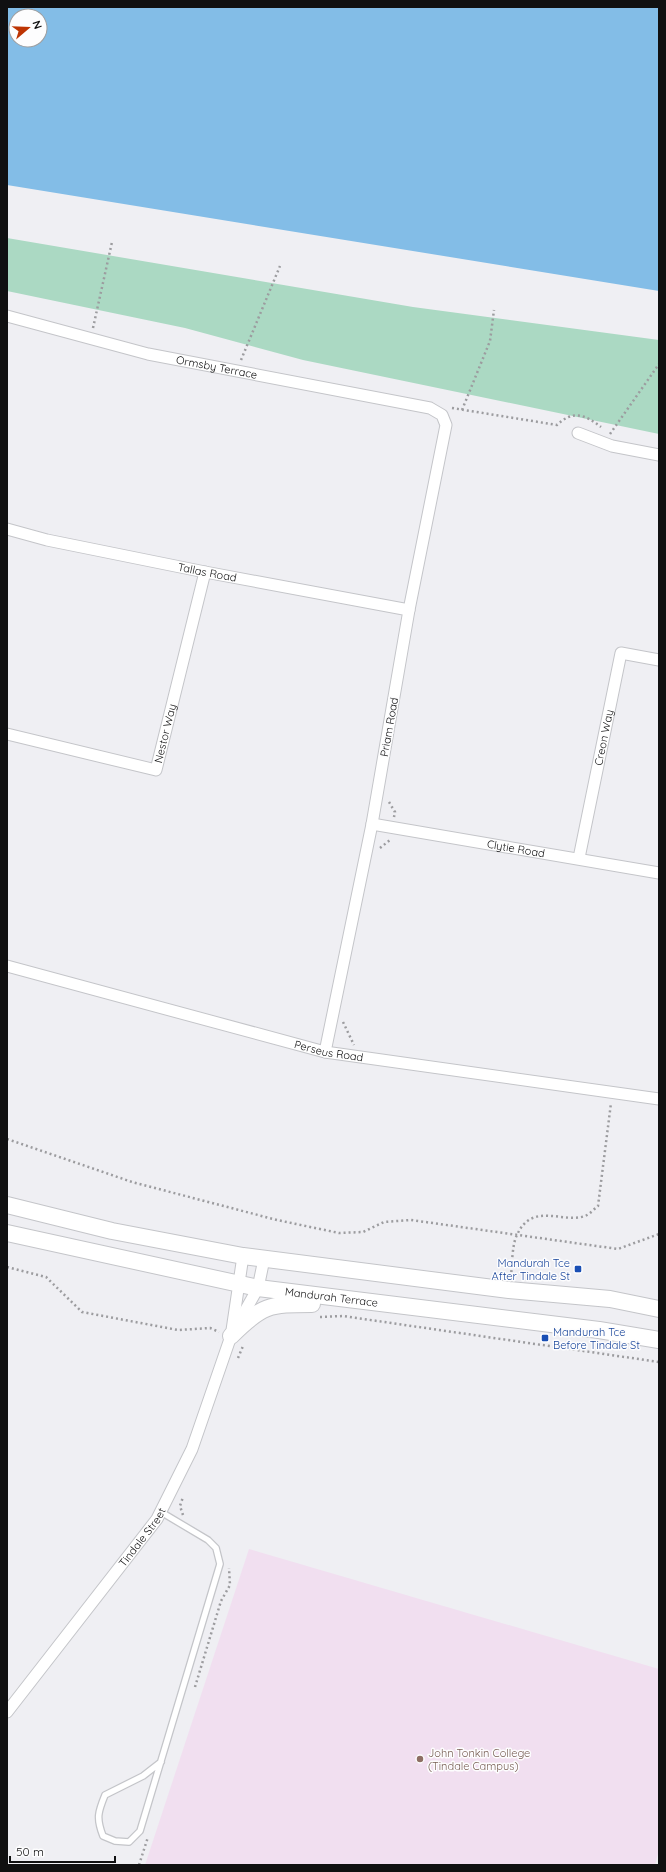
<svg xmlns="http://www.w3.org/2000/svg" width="666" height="1872" font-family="Quicksand,sans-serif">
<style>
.education{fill:#f1dff0}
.green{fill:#abd9c3}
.water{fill:#83bde7;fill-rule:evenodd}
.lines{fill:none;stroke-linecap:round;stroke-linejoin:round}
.lane-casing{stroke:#c4c5c9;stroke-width:8}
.street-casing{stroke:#c4c5c9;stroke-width:13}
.secondary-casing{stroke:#c4c5c9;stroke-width:18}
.path{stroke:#9c9c9f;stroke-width:2.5;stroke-dasharray:2 3;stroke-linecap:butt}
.lane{stroke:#fff;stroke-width:5.5}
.street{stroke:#fff;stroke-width:11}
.secondary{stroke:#fff;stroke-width:16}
.transit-dot{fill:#1a4fb4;stroke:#fdfdfe;stroke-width:1.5}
.education-dot{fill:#8d6e63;stroke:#fdfdfe;stroke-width:1.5}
.labels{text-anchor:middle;stroke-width:3;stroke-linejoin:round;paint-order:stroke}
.street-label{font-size:11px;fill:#101011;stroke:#fdfdfe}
.transit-label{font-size:11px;fill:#164399;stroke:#fdfdfe;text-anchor:end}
.education-label{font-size:11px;fill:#785e54;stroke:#fdfdfe;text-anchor:start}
</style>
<rect width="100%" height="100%" fill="#efeff3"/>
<path class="education" d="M249 1549 659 1669V1850L655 1865H145Z"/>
<path class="green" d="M7 238 413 307 659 340V434L303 360 185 328 7 291Z"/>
<path class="water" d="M7 7H659V291L7 185ZM16 16H40V40H16Z"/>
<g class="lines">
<g class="lane-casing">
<path id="lane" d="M161 1762 143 1776 105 1795C98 1812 96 1818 103 1836L115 1841 129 1842 140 1831 220 1564 216 1548 208 1540 161 1512"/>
</g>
<g class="street-casing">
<g id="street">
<path id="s1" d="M7 316 148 354 430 408 442 415 446 425 409 610 372 824 325 1052"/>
<path d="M578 433 612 446 659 455"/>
<path id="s2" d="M7 529 47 540 205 572 409 610"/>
<path id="s3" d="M7 734 156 770 205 572"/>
<path id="s4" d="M372 824 659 873"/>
<path id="s5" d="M579 858 621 653 659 660"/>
<path id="s6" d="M7 966 325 1052 659 1099"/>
<path d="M232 1330 243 1256"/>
<path id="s7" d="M7 1712 157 1519 192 1449 231 1336 258 1288 264 1259"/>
</g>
</g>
<g class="secondary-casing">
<g id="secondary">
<path d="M7 1205 112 1231 243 1256 509 1290 610 1299 659 1309"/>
<path id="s8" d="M7 1233 258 1288 599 1330 659 1340"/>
<path d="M231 1336C262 1305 269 1304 312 1304"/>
</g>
</g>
<path class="path" d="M93 328 112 242
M241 360 280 266
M452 408 557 425C573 410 584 414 601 427
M462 410 490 341 494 310
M610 434 659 364
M389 802 395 812 394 817
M380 848 390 840
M343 1022 354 1045
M7 1139 132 1182 277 1220 339 1233 363 1232 384 1222 411 1220 618 1249 659 1234
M7 1267 46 1277 82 1312 178 1330 210 1328 219 1332
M511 1277C512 1266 512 1244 517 1235 532 1201 563 1224 585 1216 590 1214 594 1209 598 1206L611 1103
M320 1317 343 1316 659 1362
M238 1358 243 1346
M183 1515 180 1506 183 1497
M195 1687 221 1601 230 1585 229 1568
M139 1865 148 1837"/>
<use href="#lane" class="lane"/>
<use href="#street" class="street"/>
<use href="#secondary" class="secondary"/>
</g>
<g class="transit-dot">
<rect x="574" y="1265" width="8" height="8" rx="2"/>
<rect x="541" y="1334" width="8" height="8" rx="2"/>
</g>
<circle class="education-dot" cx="420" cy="1759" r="4"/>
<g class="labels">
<g class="street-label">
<text dy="4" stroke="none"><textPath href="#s1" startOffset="216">Ormsby Terrace</textPath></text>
<text dy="4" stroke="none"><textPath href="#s2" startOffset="205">Tallas Road</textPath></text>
<text transform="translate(389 727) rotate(-80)" y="4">Priam Road</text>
<text dy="4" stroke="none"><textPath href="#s3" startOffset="191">Nestor Way</textPath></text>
<text dy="4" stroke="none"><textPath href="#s5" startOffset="123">Creon Way</textPath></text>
<text dy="4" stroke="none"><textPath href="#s4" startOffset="146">Clytie Road</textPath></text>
<text dy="4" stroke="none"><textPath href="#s6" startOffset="333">Perseus Road</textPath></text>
<text dy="4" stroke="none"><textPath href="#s8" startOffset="331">Mandurah Terrace</textPath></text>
<text dy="4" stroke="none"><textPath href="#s7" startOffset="221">Tindale Street</textPath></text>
</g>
<g class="transit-label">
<text x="570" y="1267">Mandurah Tce<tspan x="570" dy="13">After Tindale St</tspan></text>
<text x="553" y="1336" text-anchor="start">Mandurah Tce<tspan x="553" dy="13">Before Tindale St</tspan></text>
</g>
<g class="education-label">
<text x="428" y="1757">John Tonkin College<tspan x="428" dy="13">(Tindale Campus)</tspan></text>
</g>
</g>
<rect width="666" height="1872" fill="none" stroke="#101011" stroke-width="16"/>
<g transform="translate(28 28) rotate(71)"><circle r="19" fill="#fdfdfe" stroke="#9e9e9f"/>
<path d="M0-3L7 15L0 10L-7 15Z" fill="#bd3403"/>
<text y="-6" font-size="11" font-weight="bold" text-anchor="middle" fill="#101011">N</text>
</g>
<path d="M10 1856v6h105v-6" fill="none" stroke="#101011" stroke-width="2"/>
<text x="16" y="1856" font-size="12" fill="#101011" stroke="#fdfdfe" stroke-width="3" paint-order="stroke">50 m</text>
</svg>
